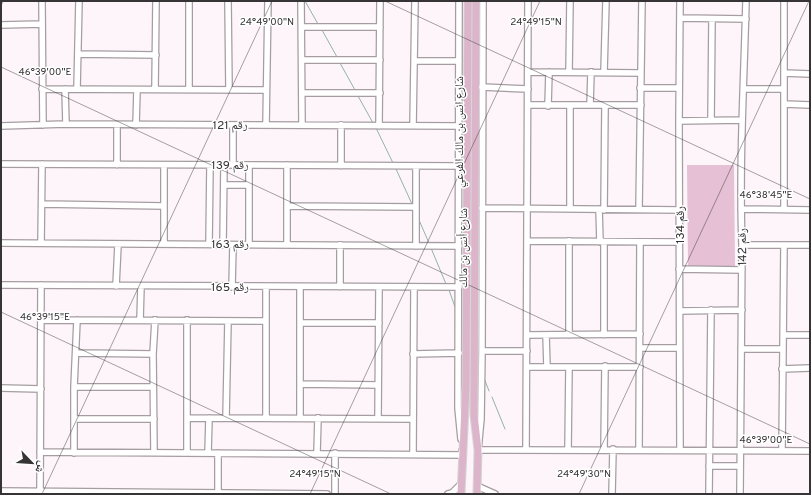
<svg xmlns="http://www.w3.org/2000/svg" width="811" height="495" font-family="Overpass,'Noto Naskh Arabic',sans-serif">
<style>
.green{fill:#e6c0d5}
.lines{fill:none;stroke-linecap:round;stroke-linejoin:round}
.stream{stroke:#92b3a6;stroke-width:1}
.minor-casing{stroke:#a59da1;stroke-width:8}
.major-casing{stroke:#d7d6d7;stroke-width:9}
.minor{stroke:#fff;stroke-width:5.5}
.major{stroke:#dcb5cb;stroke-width:7}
.ticks{fill:none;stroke:#373436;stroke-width:1;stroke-opacity:0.45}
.labels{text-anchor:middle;stroke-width:3;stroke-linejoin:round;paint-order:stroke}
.street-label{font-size:12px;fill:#373436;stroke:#fff}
.ticks-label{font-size:10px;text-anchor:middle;fill:#373436;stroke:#fff;stroke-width:3;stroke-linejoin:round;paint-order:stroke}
</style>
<rect width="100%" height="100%" fill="#fef5fa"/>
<path class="green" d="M687 165H734L735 266H688Z"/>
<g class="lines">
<path class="stream" d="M305 1 318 24
M322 30 337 57
M340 63 355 90
M358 96 373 123
M376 128 393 163
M396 169 412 204
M419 220 429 243
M431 248 446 284
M449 290 455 307
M461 321 463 326
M484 378 489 391
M492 397 505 429"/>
<g class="minor-casing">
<path id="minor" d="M42 1 43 125
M189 1V89
M228 1 229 89
M301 1 302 125
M459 1 458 408 461 439
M483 1 482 351 481 419 478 450 810 451
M680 1 679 121 680 450
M680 18 746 19
M1 25 42 24
M302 27H380
M78 54 156 55
M302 60H380
M414 61H459
M528 72 640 73
M569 72 570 1
M604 72 606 1
M784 73 810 74
M482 87 528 89
M640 88H679
M42 89 266 90
M65 89 66 124
M77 89 79 1
M155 89 156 1
M744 89H784
M302 93H380
M784 104 810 105
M528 105H641
M590 105 591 72
M548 106 549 72
M711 120 712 19
M679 121 742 120
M117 125V165
M136 125 137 90
M266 125 268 1
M1 126 66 124 459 126
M233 126V165
M379 126 380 1
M413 126 415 1
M1 164 459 166
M164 165V244
M341 166V125
M416 166V246
M224 185H249
M42 204 164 206
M287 206 416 207
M482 208 680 210
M570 209V106
M599 209 600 242
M639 209 642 1
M741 209 810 210
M784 209V1
M604 210 605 106
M527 241 680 242
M569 241V335
M1 243 459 246
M41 243 42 164
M209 244 210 165
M223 244 224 165
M249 245V165
M287 245V165
M742 245H810
M679 269 742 270
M1 285 459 287V284
M116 286 118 245
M232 287 233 245
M266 287V418
M340 287V245
M680 311 742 310
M41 320 266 321
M140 320 141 286
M187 320V453
M301 323H379
M527 335 640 334
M546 335 547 367
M604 335V242
M783 335H810
M640 348H679
M741 349H783
M482 351H527
M77 353 153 354
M413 354 459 353
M527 367H640
M782 369 810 368
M300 384 378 385
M74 387H153
M1 388 41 389
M188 418 413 419
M226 418 228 321
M300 418V287
M74 419H154
M378 419 379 287
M526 450 528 1
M568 450 569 367
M604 450 605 366
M639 450 640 242
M782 451 784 245
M40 452 463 455 462 451
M74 453V387L77 320
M154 453 153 354 155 320
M208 453 209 418
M218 453V493
M317 453 318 418
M335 453V494
M413 453 414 287
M709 466H739
M477 486 495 494
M1 491 327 494
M40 493 41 285
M448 494 452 493 461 484
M612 494 613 449
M709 494 711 310
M740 494 742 245C739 163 744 82 746 1"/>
</g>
<g class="major-casing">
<path id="major" d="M476 1 474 415 478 450 477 494
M461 494 466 385 468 1"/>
</g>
<use href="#minor" class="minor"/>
<use href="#major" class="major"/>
</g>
<path class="ticks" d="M385 1 810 199M1 6 3 1M1 67 810 444M1 312 391 494M42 494 272 1M310 494 540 1M579 494 809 1"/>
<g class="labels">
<g class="street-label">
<text x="230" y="129">رقم 121</text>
<text transform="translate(459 132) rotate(-90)" y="4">شارع انس بن مالك الفرعي</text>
<text x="230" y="169">رقم 139</text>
<text transform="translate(680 225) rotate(-90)" y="4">رقم 134</text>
<text x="230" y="248">رقم 163</text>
<text transform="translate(742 247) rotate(-91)" y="4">رقم 142</text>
<text transform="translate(463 248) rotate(-90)" y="4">شارع أنس بن مالك</text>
<text x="230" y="291">رقم 165</text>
</g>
</g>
<g class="ticks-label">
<text x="267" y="25">24°49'00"N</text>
<text x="536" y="25">24°49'15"N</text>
<text x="45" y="75">46°39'00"E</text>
<text x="766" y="198">46°38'45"E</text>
<text x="45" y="320">46°39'15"E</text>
<text x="766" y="443">46°39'00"E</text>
<text x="315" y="477">24°49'15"N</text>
<text x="584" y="477">24°49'30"N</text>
</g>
<rect width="811" height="495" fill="none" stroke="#373436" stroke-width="4"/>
<g transform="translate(32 463) rotate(115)" stroke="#ffffff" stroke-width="3" paint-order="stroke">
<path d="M0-3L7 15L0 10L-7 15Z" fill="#373436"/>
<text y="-6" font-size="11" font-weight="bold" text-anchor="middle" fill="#373436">ش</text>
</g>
</svg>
